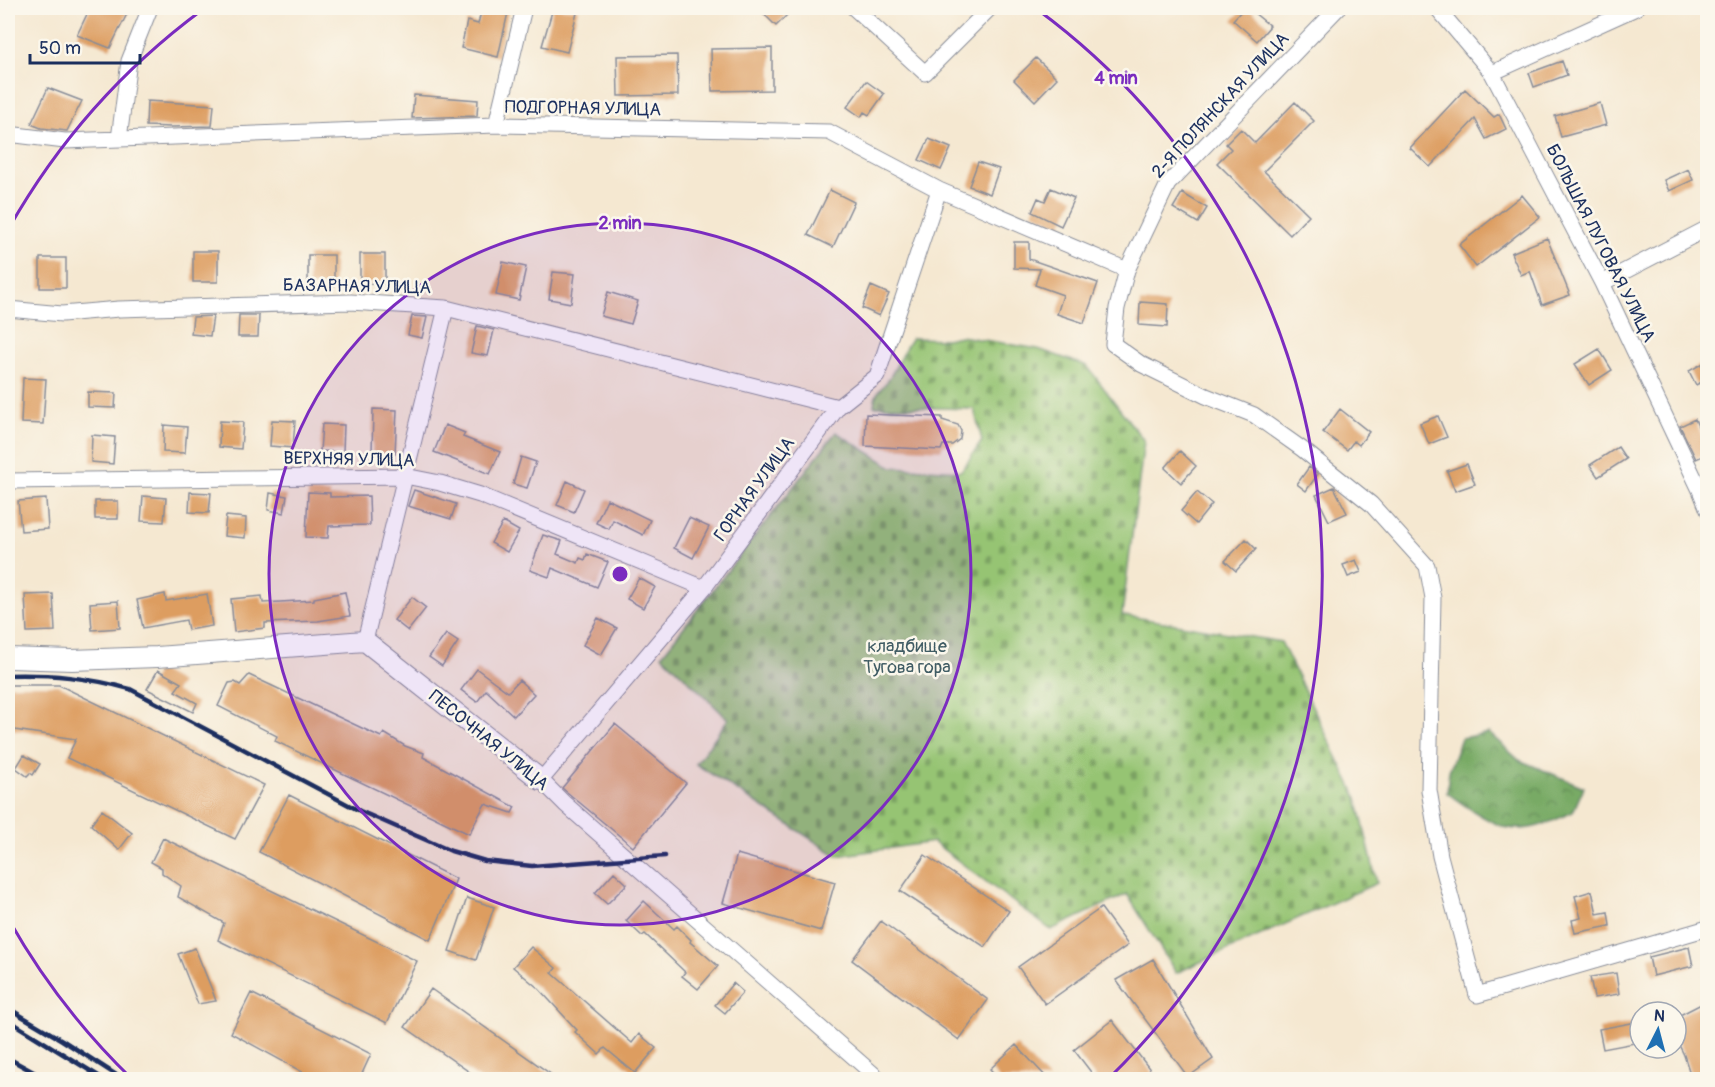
<svg xmlns="http://www.w3.org/2000/svg" width="1715" height="1087" font-family="Pangolin,sans-serif">
<style>
.forest{fill:url(#forest-crowns);stroke:#4a6c62;stroke-width:1.5}
.cemetery{fill:url(#cemetery-stones);stroke:#587a68;stroke-width:1.5}
.building{fill:#dd9d61}
.lines{fill:none;stroke-linecap:round;stroke-linejoin:round}
.minor-casing{stroke:#888c98;stroke-width:17}
.tertiary-casing{stroke:#888c98;stroke-width:22}
.minor{stroke:#fff;stroke-width:15}
.tertiary{stroke:#fff;stroke-width:20}
.rail{stroke:#1b2f5e;stroke-width:4.5}
.ring{fill:none;stroke:#7b2cbf;stroke-width:3}
.labels{text-anchor:middle;stroke-width:5;stroke-linejoin:round;paint-order:stroke}
.street-label{font-size:18px;fill:#1b2f5e;stroke:#fbf7ec}
.park-label{font-size:18px;fill:#405c64;stroke:#fbf7ec}
.centre{fill:#7b2cbf;stroke:#fbf7ec;stroke-width:3}
.ring-label{font-size:18px;text-anchor:middle;font-weight:bold;fill:#7b2cbf;stroke:#fbf7ec;stroke-width:5;stroke-linejoin:round;paint-order:stroke}
</style>
<defs>
<pattern id="forest-crowns" width="20" height="18" patternUnits="userSpaceOnUse" patternTransform="scale(1.5)"><rect width="20" height="18" fill="#78aa65"/><path d="M2 6a3 3 0 1 1 6 0M12 15a3 3 0 1 1 6 0" fill="none" stroke="#628b56"/></pattern>
<pattern id="cemetery-stones" width="16" height="16" patternUnits="userSpaceOnUse" patternTransform="scale(1.5)"><rect width="16" height="16" fill="#96c473"/><path d="M2 7V4a2 2 0 0 1 4 0v3zM10 15v-3a2 2 0 0 1 4 0v3z" fill="#7aa062"/></pattern>
</defs>
<rect width="100%" height="100%" fill="#fbf7ec"/>
<filter id="ink" filterUnits="userSpaceOnUse"><feTurbulence type="fractalNoise" baseFrequency=".0167" numOctaves="2"/><feDisplacementMap in="SourceGraphic" scale="12" xChannelSelector="R" yChannelSelector="G"/><feConvolveMatrix kernelMatrix="1 2 1 2 8 2 1 2 1" color-interpolation-filters="sRGB"/></filter>
<filter id="wash" filterUnits="userSpaceOnUse"><feTurbulence type="fractalNoise" baseFrequency=".008" numOctaves="4" result="noise"/><feDisplacementMap in="SourceGraphic" scale="24" xChannelSelector="R" yChannelSelector="G"/><feGaussianBlur stdDeviation="1.35" result="paint"/><feColorMatrix in="noise" values="0 0 0 0 0 0 0 0 0 0 0 0 0 0 0 0 0 1.4 0 .05"/><feComposite in="paint" operator="in"/></filter>
<g filter="url(#wash)">
<rect width="100%" height="100%" fill="#f5e8d1"/>
<path class="forest" d="M1489 733 1519 760 1584 787 1573 812C1554 821 1531 832 1509 828 1492 826 1462 803 1447 793L1449 771 1461 738Z"/>
<path class="cemetery" d="M960 336 1038 349 1087 366 1144 441 1122 615 1281 642 1357 798 1377 883 1176 973 1127 894 1051 930 933 842 837 856 696 764 728 719 662 655 836 432 892 467 961 471 982 441 974 409 874 406C875 389 883 390 890 377 898 364 902 351 912 338L946 339Z"/>
<g id="blocks">
<path class="building" d="M90 8H117L128 12 110 48 77 35Z
M482 8H509L498 57 461 48 467 21 478 24Z
M553 8 578 9 567 52 542 46Z
M758 8H794L776 26Z
M1244 8H1248L1270 26 1257 41 1233 20Z
M772 48V90L712 91 711 49Z
M677 55 678 95 618 96 617 56Z
M1036 58 1057 78 1035 101 1014 80Z
M1562 61 1567 75 1534 87 1529 73Z
M866 81 884 94 869 115 864 112 861 117 847 107Z
M48 88 82 101 67 131 41 128 31 124Z
M1465 89 1494 117 1499 114 1506 129 1486 139 1475 119 1430 167 1410 148Z
M414 95 478 100 477 116 412 118Z
M147 101 214 105 212 126 171 127 146 126Z
M1295 102 1314 121 1264 171 1309 215 1290 235 1217 163 1231 149 1226 144 1241 129 1255 143Z
M1600 103 1606 125 1561 137 1555 116Z
M929 139 951 148 941 170 919 160Z
M978 162 999 169 990 194 969 186Z
M1688 169 1693 180 1669 191 1664 180Z
M1051 188 1074 198 1061 226 1032 212 1038 198 1045 201Z
M830 190 854 202 833 247 808 235Z
M1182 193 1207 208 1198 223 1173 208Z
M1522 195 1540 217 1476 267 1459 245Z
M1547 238 1570 295 1542 305 1530 271 1521 275 1511 253Z
M1014 242H1029V259L1098 283 1084 323 1057 314 1063 295 1035 285 1040 269 1014 268Z
M193 251H218V282H193Z
M360 254H385V284H360Z
M308 255H334V286H308Z
M40 258H66V288H40Z
M503 262 526 267 519 300 496 295Z
M553 272 575 274 571 303 549 299Z
M871 286 889 294 879 316 862 308Z
M608 292 638 301 631 324 601 316Z
M1140 302 1168 304 1167 327 1139 325Z
M239 315H259L258 337H238Z
M213 316 210 336 191 334 193 317Z
M412 316 427 317 422 338 408 335Z
M477 326 494 330 488 356 471 353Z
M1599 349 1612 370 1589 385 1575 364Z
M1707 361V379L1696 385 1689 371Z
M23 378 46 379 43 424 21 423Z
M88 392 116 393 115 408 88 407Z
M373 409 397 410 395 454 372 453Z
M1340 409 1369 432 1359 445 1354 441 1347 450 1323 432Z
M866 414 942 417V420L958 425 961 431 960 439 952 445H943L941 450 865 446Z
M1438 416 1447 437 1429 444 1420 423Z
M1695 419 1707 448V454L1696 459 1680 426Z
M272 420 295 421 293 448 270 446Z
M220 421 243 422 241 449 219 447Z
M322 424 344 425 343 452 320 451Z
M164 425 187 427 185 453 163 452Z
M445 425 465 433 463 437 500 452 490 474 434 452Z
M92 435 115 437 113 464 91 462Z
M1618 447 1626 459 1598 477 1590 465Z
M1180 451 1196 466 1181 483 1165 468Z
M521 457 536 462 527 488 513 484Z
M1467 464 1475 484 1455 491 1447 471Z
M1309 467 1318 474 1306 491 1297 484Z
M567 481 584 489 574 512 557 505Z
M1334 487 1347 513 1329 521 1316 495Z
M414 490 456 504 451 519 408 506Z
M190 492 211 493 209 513 189 512Z
M308 492 330 493V497L369 496 370 525 329 526 328 538 306 537Z
M1197 492 1212 504 1196 524 1181 511Z
M270 493 287 496 284 513 268 510Z
M143 496 166 498 164 522 141 521Z
M46 499 48 529 21 531 18 501Z
M607 499 650 520 643 535 613 520 609 529 596 523Z
M95 501H118V519H95Z
M226 516 246 518 245 538 224 536Z
M689 518 709 527 693 558 674 548Z
M503 522 519 531 507 552 491 543Z
M543 535 562 541 557 554 578 563 580 558 585 560 587 554 608 562 597 587 552 568 549 577 530 570Z
M1246 539 1256 549 1236 571 1225 561Z
M1356 560 1361 572 1348 577 1343 565Z
M639 578 655 587 643 608 627 599Z
M345 592 350 616 318 621 265 623V628L234 632 231 599 262 596 263 603 314 600V598Z
M53 594 55 631 27 632 25 595Z
M165 594 166 601 207 594 212 626 188 630 186 620 143 628 137 600Z
M412 597 426 608 408 631 394 620Z
M118 601 120 628 92 630 90 603Z
M598 618 617 628 601 655 583 645Z
M446 634 458 642 442 666 429 657Z
M477 669 508 692 519 680 534 694 514 716 486 690 477 702 461 690Z
M158 670 181 683 175 691 197 703 193 712 147 689Z
M249 675 381 737 384 733 405 746 424 753 423 757 515 807 512 813 485 804 469 834 275 741 277 736 218 706 229 683 235 682 240 685Z
M8 685H59L264 785 235 839 67 758 76 739 8 729Z
M615 724 686 783 633 847 562 788Z
M24 755 40 764 33 775 30 773 27 776 16 768Z
M289 795 456 879 430 940 259 852Z
M102 810 132 833 119 850 91 825Z
M163 838 417 961 387 1023 218 940 224 923 178 897 181 886 162 873V868L151 862Z
M737 854 835 882 821 931 723 903Z
M925 855 1009 911 985 947 900 891Z
M614 872 627 884 607 904 595 893Z
M1592 891 1597 914 1608 912 1610 926 1575 933 1572 920 1581 918 1575 896Z
M467 898 494 907 476 960 449 951Z
M644 901 674 929 677 926 691 940 690 942 718 966 698 989 682 976 685 972 645 934 642 936 626 921Z
M1101 908 1128 945 1045 1004 1018 967Z
M881 921 988 1000 959 1040 852 960Z
M531 947 556 968 552 973 632 1043 639 1034 656 1048 635 1073 605 1048 599 1054 575 1032 577 1030 538 988 513 967Z
M1689 947 1693 966 1653 976 1649 957Z
M195 948 212 990 216 1001 198 1004 178 954Z
M1153 959 1213 1059 1188 1077 1116 980Z
M1616 973 1619 994 1594 998 1590 977Z
M733 983 743 992 725 1013 715 1005Z
M431 989 559 1080H481L405 1027Z
M251 993 371 1054 359 1080H317L231 1033Z
M1707 1001V1080H1692L1684 1055 1676 1039V1017Z
M1112 1020 1158 1080H1097L1074 1050Z
M1637 1022 1640 1042 1603 1049 1599 1029Z
M1016 1045 1049 1080H1000L990 1069Z"/>
</g>
</g>
<g filter="url(#ink)">
<use href="#blocks" fill-opacity="0" stroke="#888c98" stroke-width="1.5"/>
<g class="lines">
<g class="minor-casing">
<path id="minor" d="M854 8 925 73 990 8
M1338 8 1168 184 1127 270 1117 308 1113 344 1141 364 1206 396 1254 415 1302 449 1371 504 1427 566 1433 598 1429 790 1440 856 1477 995 1708 928
M1437 8 1492 73 1602 283 1700 490 1708 510
M1492 73 1636 8
M496 125 524 8
M8 134 65 141 496 125 829 132 939 190 1127 270
M119 139 129 61 150 8
M1602 283 1708 228
M8 309 62 314 119 309 350 302 446 308 838 407
M8 481 405 476 440 483 480 495 704 588
M365 641 446 308
M880 1080 565 804 541 780 704 588 838 407 877 376 939 190"/>
</g>
<g class="tertiary-casing">
<path id="tertiary" d="M8 658 72 660 157 657 365 641 541 780"/>
</g>
<use href="#minor" class="minor"/>
<use href="#tertiary" class="tertiary"/>
<path class="rail" d="M8 675C54 674 85 677 130 689L360 811 451 851 485 861 532 866 665 856
M8 1008 62 1040 124 1080
M8 1020 105 1080
M8 1058 48 1080"/>
</g>
</g>
<circle cx="620" cy="574" r="351" fill="#7b2cbf" fill-opacity=".12"/>
<g class="ring">
<circle cx="620" cy="574" r="351"/>
<path d="M132 1079A702 702 0 0 1 9 920M9 228A702 702 0 0 1 202 10M1038 10A702 702 0 0 1 1108 1079"/>
</g>
<g class="labels">
<g class="street-label">
<text transform="translate(1220 105) rotate(-47)" y="6">2-Я ПОЛЯНСКАЯ УЛИЦА</text>
<text transform="translate(583 108) rotate(1)" y="6">ПОДГОРНАЯ УЛИЦА</text>
<text transform="translate(1601 243) rotate(63)" y="6">БОЛЬШАЯ ЛУГОВАЯ УЛИЦА</text>
<text transform="translate(357 286) rotate(1)" y="6">БАЗАРНАЯ УЛИЦА</text>
<text transform="translate(349 459) rotate(1)" y="6">ВЕРХНЯЯ УЛИЦА</text>
<text transform="translate(754 489) rotate(-54)" y="6">ГОРНАЯ УЛИЦА</text>
<text transform="translate(489 740) rotate(39)" y="6">ПЕСОЧНАЯ УЛИЦА</text>
</g>
<g class="park-label">
<text x="907" y="652">кладбище<tspan x="907" dy="21">Тугова гора</tspan></text>
</g>
</g>
<circle cx="620" cy="574" r="9" class="centre"/>
<g class="ring-label">
<text x="1116" y="84">4 min</text>
<text x="620" y="229">2 min</text>
</g>
<rect width="1715" height="1087" fill="none" stroke="#fbf7ec" stroke-width="30"/>
<g transform="translate(1658 1030) rotate(6)"><circle r="28" fill="#fbf7ec" stroke="#a1a7b3" stroke-width="1.5"/>
<path d="M0-4.5L10 22L0 15L-10 22Z" fill="#1f6fb2"/>
<text y="-9" font-size="16" font-weight="bold" text-anchor="middle" fill="#1b2f5e">N</text>
</g>
<path d="M30 54v9h110v-9" fill="none" stroke="#1b2f5e" stroke-width="3"/>
<text x="39" y="54" font-size="18" fill="#1b2f5e" stroke="#fbf7ec" stroke-width="4.5" paint-order="stroke">50 m</text>
</svg>
